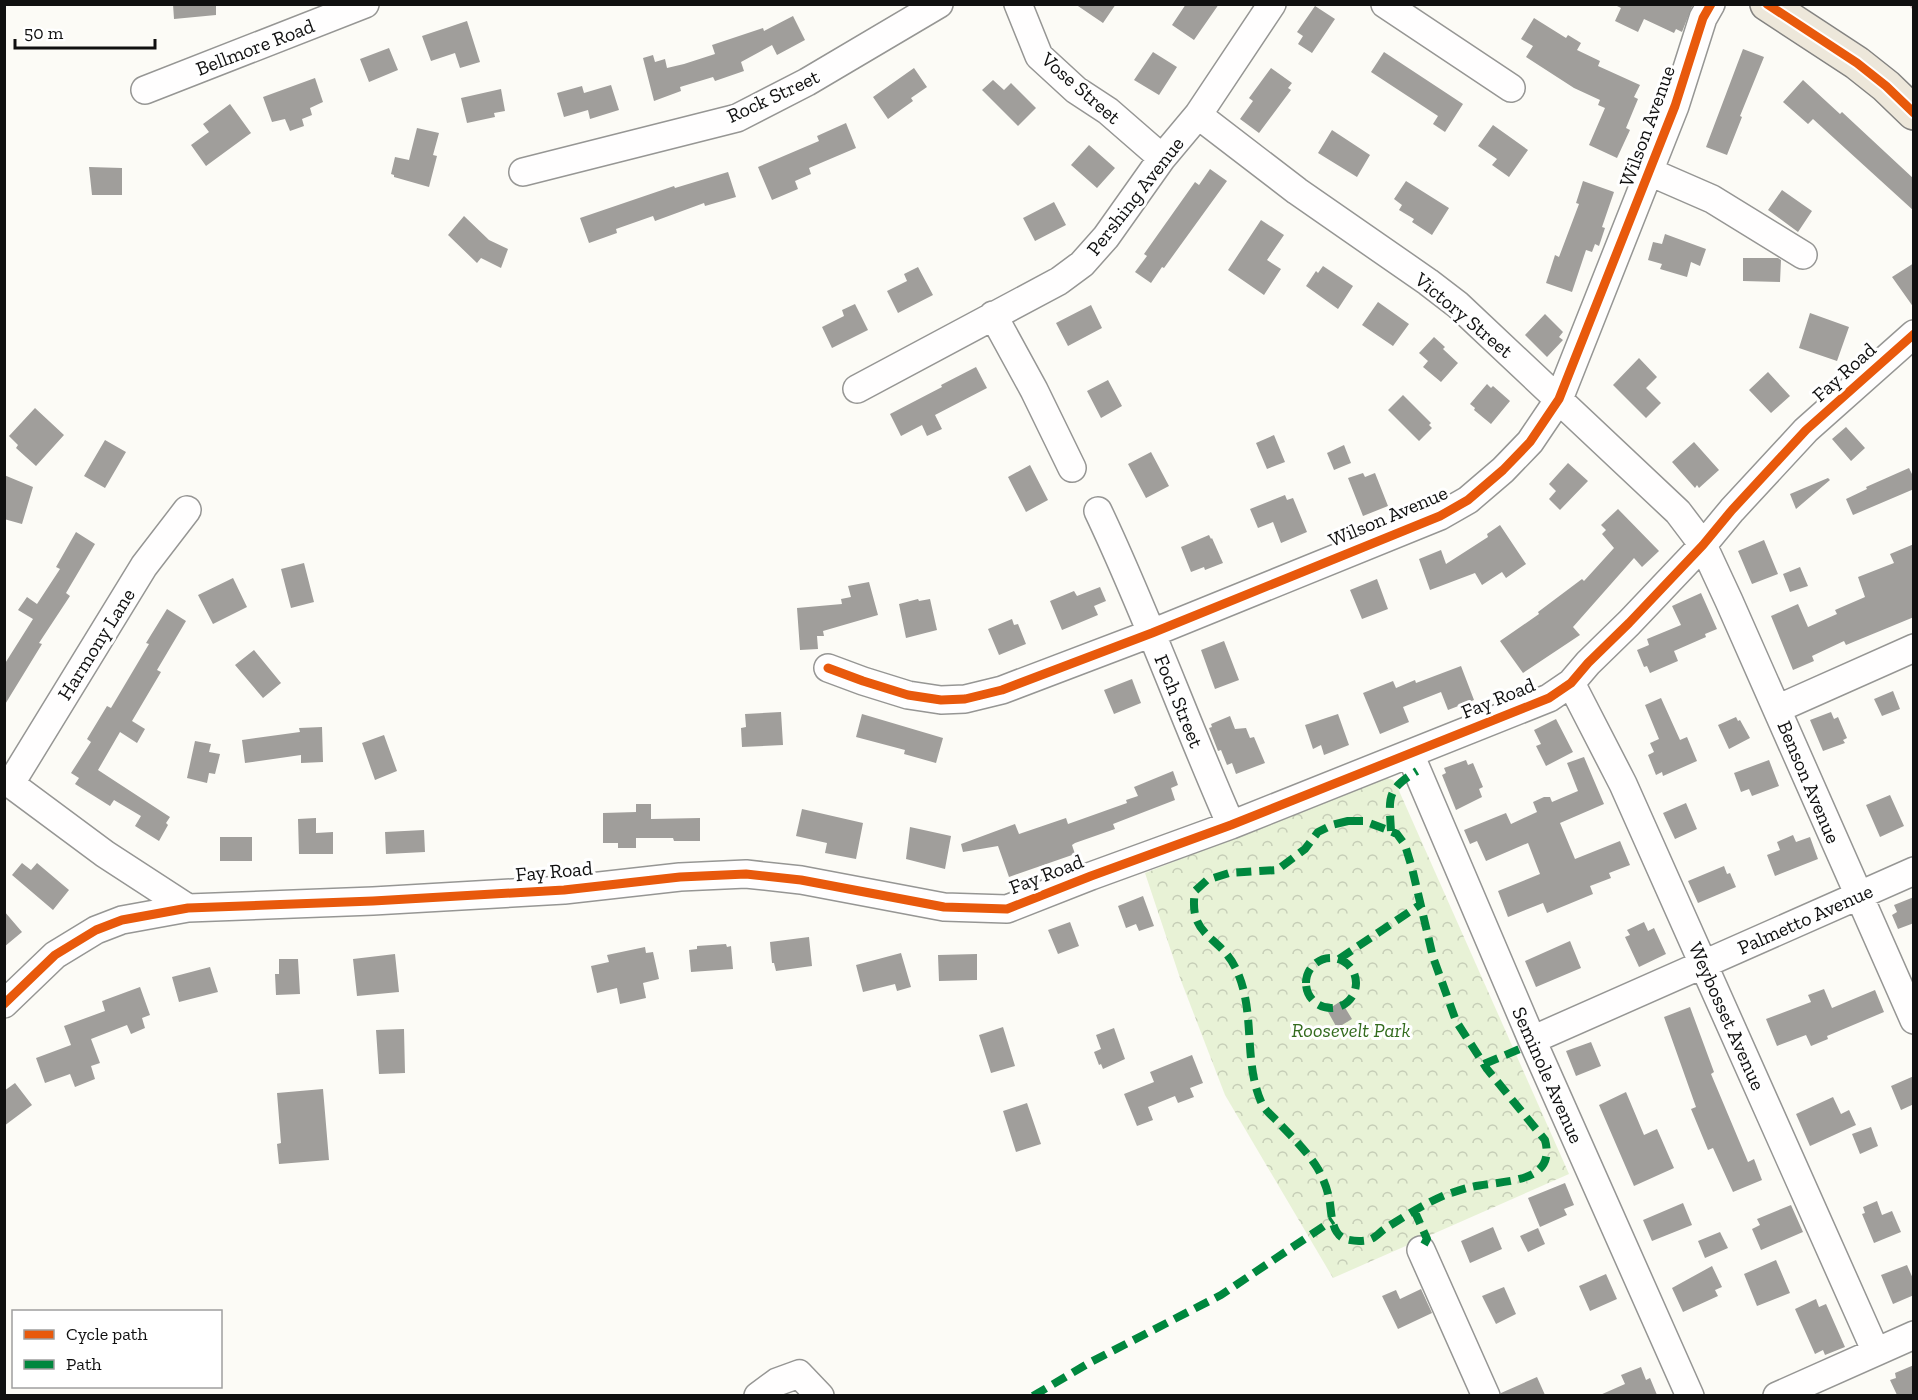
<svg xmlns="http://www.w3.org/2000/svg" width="1918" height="1400" font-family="'Zilla Slab',serif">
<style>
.park{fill:url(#park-crowns)}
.building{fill:#a09e9b}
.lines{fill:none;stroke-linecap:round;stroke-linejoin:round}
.minor-casing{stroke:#969694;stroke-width:30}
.major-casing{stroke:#848381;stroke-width:36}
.minor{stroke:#fffefe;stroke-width:27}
.major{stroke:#ede7da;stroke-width:33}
.rail{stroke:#d9c5c7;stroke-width:4.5}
.quiet{stroke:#00873e;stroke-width:8;stroke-dasharray:15 8;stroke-linecap:butt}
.cycleway-casing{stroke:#fff;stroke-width:13}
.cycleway{stroke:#e8590c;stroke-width:9}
.labels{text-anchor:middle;stroke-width:6;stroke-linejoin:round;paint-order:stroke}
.street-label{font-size:20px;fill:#101010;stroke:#fff}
.park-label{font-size:20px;font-style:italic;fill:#336b1e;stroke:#fff}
</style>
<defs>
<pattern id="park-crowns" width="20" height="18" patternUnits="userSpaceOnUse" patternTransform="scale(1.5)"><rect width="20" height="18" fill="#e8f2d6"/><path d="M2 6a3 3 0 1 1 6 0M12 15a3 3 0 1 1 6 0" fill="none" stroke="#c6ceb7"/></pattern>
</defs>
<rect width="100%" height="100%" fill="#fcfbf6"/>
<path class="park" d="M1387 778 1393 780 1396 784 1569 1174 1333 1278 1225 1095 1180 978 1145 873Z"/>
<path class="building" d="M173 4H216V15L174 19Z
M1075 4H1116L1103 23Z
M1186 4H1219L1194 40 1172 25Z
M1613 4H1693L1682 32 1676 29 1674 33 1644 19 1638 32 1615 21 1621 8Z
M1315 6 1335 19 1312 53 1298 44 1303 36 1297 32Z
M793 16 805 40 777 55 772 45 741 62 744 71 715 81 713 77 680 87 681 91 654 101 643 58 653 55 655 62 665 59 667 68 684 64 715 54 712 45 763 28 764 31Z
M1534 18 1566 38 1568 35 1581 43 1577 50 1600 61 1598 66 1640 85 1634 97 1638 99 1626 128 1630 130 1617 158 1589 145 1605 108 1598 105 1600 100 1574 88 1526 57 1533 46 1521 39Z
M467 21 480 62 460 68 455 53 431 61 422 36Z
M389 48 398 70 369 82 360 59Z
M1743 49 1764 57 1740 116 1742 117 1727 155 1706 147Z
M1153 52 1177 67 1159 95 1134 80Z
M1384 52 1463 104 1445 132 1433 124 1438 116 1371 72Z
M914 68 927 87 911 98 913 101 888 119 873 97Z
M1271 68 1292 83 1288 88 1291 90 1259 133 1240 119 1253 101 1249 98Z
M315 78 323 102 310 108 312 115 302 119 304 126 290 131 285 119 272 122 263 97Z
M993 80 1004 90 1011 83 1036 108 1018 126 982 90Z
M1803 80 1840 114 1842 112 1914 179V211L1813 119 1808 124 1783 102Z
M611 85 619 110 590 119 588 110 564 117 557 93 582 86 584 93Z
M501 89 505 111 494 113 495 117 467 123 461 98Z
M230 104 251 133 206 166 191 145 209 132 203 124Z
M846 123 856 148 809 168 811 174 795 181 798 189 772 200 758 167 819 141 817 136Z
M1493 125 1528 150 1509 177 1492 165 1497 159 1478 146Z
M417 128 439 133 433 155 437 156 429 187 394 177V175L391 174 395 157 409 160Z
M1332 130 1370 155 1357 177 1318 153Z
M1089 145 1115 168 1097 188 1071 165Z
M89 167 122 168V195H92Z
M1210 169 1227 181 1164 268 1162 267 1151 283 1135 272 1147 256 1144 254 1195 182 1199 185Z
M728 172 736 197 705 206 704 203 655 221 653 216 616 229 617 233 589 243 580 218 674 186 675 188Z
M1406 181 1449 208 1432 235 1412 222 1414 219 1399 210 1402 205 1394 199Z
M1583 181 1614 192 1602 227 1605 228 1599 246 1595 244 1592 252 1586 250 1572 292 1546 283 1555 255 1559 257 1579 204 1576 203Z
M1782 190 1812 211 1798 232 1768 210Z
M1054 202 1066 225 1035 241 1023 218Z
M464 216 489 240 508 249 501 268 481 258 477 263 448 235Z
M1261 220 1284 235 1267 260 1281 269 1264 295 1228 270Z
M1665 234 1706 249 1700 266 1691 262 1687 277 1660 269 1662 264 1648 260 1653 242 1662 244Z
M1743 258H1778L1781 260 1780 282 1743 281Z
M1914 263V308L1892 277Z
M1323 266 1353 286 1338 309 1306 286 1316 271 1318 273Z
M918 267 933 295 898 313 887 291 907 281 904 274Z
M1378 302 1409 324 1393 346 1362 325Z
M855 304 868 330 832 348 822 327 844 316 842 310Z
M1091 305 1102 328 1068 346 1056 323Z
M1810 313 1849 327 1837 361 1799 348Z
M1545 314 1563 332 1559 337 1563 340 1547 357 1525 335Z
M1434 337 1445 347 1443 349 1458 363 1441 382 1423 367 1428 361 1419 353Z
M1639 358 1657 377 1646 388 1661 403 1646 418 1613 385Z
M976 367 987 388 935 415 942 429 927 436 922 425 901 436 890 414 942 387 941 385Z
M1768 372 1790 396 1771 413 1749 390Z
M1108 380 1122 406 1101 418 1087 391Z
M1487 384 1491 388 1493 386 1510 401 1491 424 1474 410 1475 408 1470 404Z
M1403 395 1431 423 1429 425 1432 428 1419 441 1388 410Z
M35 408 64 435 36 466 16 448 18 445 9 436Z
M1846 427 1865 448 1851 461 1832 439Z
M1274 435 1285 462 1267 469 1256 443Z
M105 440 126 452 105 488 84 476Z
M1694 442 1719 470 1699 488 1697 485 1695 488 1672 462Z
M1344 445 1351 463 1334 470 1327 453Z
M1151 452 1169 486 1146 498 1128 464Z
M1568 463 1588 481 1560 510 1549 499 1556 491 1549 484Z
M1030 465 1048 500 1026 512 1008 477Z
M1909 468 1914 478V489L1853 515 1846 499 1867 489 1866 487Z
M1363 473 1365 477 1375 473 1388 506 1363 516 1348 478Z
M4 475 33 487 22 524 4 519Z
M1828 478 1830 480 1796 509 1790 494Z
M1285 495 1287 500 1293 498 1307 532 1281 543 1273 522 1258 528 1250 509Z
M1618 509 1659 551 1642 567 1634 558 1573 627 1580 635 1523 673 1500 641 1539 614 1538 612 1582 579 1584 581 1614 548 1602 534 1606 530 1601 525Z
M1500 525 1526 564 1506 578 1502 572 1482 585 1475 573 1430 590 1419 559 1441 550 1446 564 1488 537 1487 534Z
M76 532 95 544 66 593 70 596 39 643 42 644 4 706V665L33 619 18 610 27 597 37 604 60 569 56 567Z
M1209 535 1211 539 1212 538 1223 563 1205 570 1204 567 1191 572 1181 547Z
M1764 540 1778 574 1752 584 1738 551Z
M1914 544V617L1846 645 1844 641 1812 656 1814 661 1793 670 1771 616 1798 604 1808 627 1837 614 1835 610 1865 597 1858 577 1894 563 1890 554Z
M304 563 314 602 291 608 281 569Z
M1800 567 1808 586 1790 592 1783 574Z
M233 578 247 607 213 624 198 595Z
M1377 579 1388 609 1362 619 1350 590Z
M869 582 878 615 823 631 824 636H817L818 649 800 650 797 608 842 604 841 599 851 597 848 586Z
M1100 587 1106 601 1094 606 1098 615 1062 630 1050 601 1074 591 1077 596Z
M1701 593 1717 629 1705 634 1706 637 1674 651 1678 661 1650 673 1647 666 1644 667 1637 650 1649 645 1647 639 1681 625 1672 606Z
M918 599 919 601 930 599 937 630 906 638 899 604Z
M167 609 186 621 157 670 161 672 132 721 145 729 137 743 120 732 98 770 170 817 166 823 168 825 159 841 135 826 141 816 114 800 110 806 75 784 79 778 71 773 91 742 87 739 107 706 111 708 149 644 146 643Z
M1012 619 1014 625 1018 624 1026 644 999 655 988 629Z
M1224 641 1239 680 1215 689 1201 650Z
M254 650 281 683 263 698 235 665Z
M1461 666 1474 700 1448 710 1441 692 1403 707 1409 722 1380 734 1363 693 1393 681 1396 688 1415 680 1416 683Z
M1132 679 1141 703 1114 714 1104 690Z
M1893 691 1900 709 1882 716 1874 699Z
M1661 698 1680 740 1687 737 1697 761 1663 776 1662 772 1656 775 1648 755 1654 752 1650 743 1659 739 1645 705Z
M781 712 783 745 742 747 741 728 746 727 745 714Z
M1831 712 1834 719 1838 717 1847 738 1843 740 1845 743 1823 751 1810 720Z
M862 714 943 738 936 763 904 754 905 750 856 737Z
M1338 714 1349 745 1324 755 1321 745 1313 749 1305 725Z
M1230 716 1235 729 1246 728 1250 738 1254 737 1265 763 1236 774 1232 763 1227 765 1221 750 1218 751 1209 728 1212 727 1211 724Z
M1736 717 1738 721 1740 720 1750 738 1729 749 1718 725Z
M1556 719 1573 752 1546 766 1536 746 1541 744 1534 730Z
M322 727 323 762 301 763V755L245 763 242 740 300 732 299 728Z
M384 735 397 771 375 780 362 743Z
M195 741 211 744 209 752 220 754 215 774 209 773 207 783 187 778Z
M1584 757 1604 804 1560 823 1575 859 1620 841 1630 865 1609 873 1611 878 1590 886 1593 894 1547 913 1543 903 1508 917 1498 891 1540 874 1528 843 1486 861 1477 841 1470 844 1464 830 1506 813 1511 824 1537 812 1533 802 1544 797H1550L1552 802 1578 791 1567 763Z
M1466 760 1468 765 1473 763 1483 787 1479 789 1482 797 1456 810 1442 775 1446 773 1444 768Z
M1769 760 1779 786 1752 796 1749 789 1741 792 1734 773Z
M1173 771 1178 785 1171 788 1175 800 1113 824 1115 829 1075 843 1072 845 1075 854 1009 877 998 846 963 852 961 844 1015 824 1019 834 1066 818 1068 824 1127 803 1126 800 1138 796 1134 787Z
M1890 795 1904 826 1880 837 1866 805Z
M1686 803 1697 829 1675 839 1663 813Z
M636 804H651V819L700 818V841H674L673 838H636V848H618V843H603V813L636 812Z
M802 809 863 823 856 859 825 853 827 843 796 836Z
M316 818V833L333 832V854H299L298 819Z
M910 827 951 836 945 869 906 859Z
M424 830 425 852 386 854 385 832Z
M1793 835 1796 842 1810 837 1818 859 1775 876 1767 855 1780 850 1777 842Z
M220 837H252V861H220Z
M22 863 31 870 37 863 69 890 53 910 12 875Z
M1724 866 1727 874 1730 873 1736 887 1698 903 1688 881Z
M1143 896 1154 926 1139 931 1136 924 1126 928 1118 906Z
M1914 897V923L1898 929 1892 915 1897 912 1894 905Z
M4 911 22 932 4 947Z
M1070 922 1079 946 1058 954 1048 930Z
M1644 922 1648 931 1654 928 1666 954 1639 967 1625 937 1630 935 1627 930Z
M809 937 812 966 776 971 774 963H772L770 942Z
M1570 941 1581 968 1536 987 1525 961Z
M726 944 727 947 731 946 733 969 691 972 689 950 697 949V946Z
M645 947 646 953 653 952 659 979 643 983 646 998 620 1004 617 988 597 993 591 966 609 962 607 955Z
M901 953 911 987 897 991 895 984 863 992 856 965Z
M395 954 399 992 357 996 353 959Z
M977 954V980L939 981 938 955Z
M279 959H298L300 994 276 995 275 974H279Z
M210 967 218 992 179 1002 172 977Z
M140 987 150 1015 142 1018 145 1028 131 1034 127 1025 91 1039 100 1063 91 1066 95 1079 75 1087 70 1074 45 1083 36 1058 71 1045 64 1026 105 1011 102 1001Z
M1824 989 1832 1008 1875 990 1884 1012 1827 1036 1828 1039 1811 1046 1806 1035 1777 1046 1766 1019 1811 1002 1808 995Z
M1341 1001 1352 1019 1337 1028 1327 1010Z
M1690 1007 1714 1072 1711 1074 1748 1162 1754 1159 1762 1180 1733 1192 1713 1148 1708 1150 1691 1109 1696 1107 1664 1017Z
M1003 1027 1015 1066 991 1073 979 1035Z
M1114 1028 1125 1059 1103 1069 1101 1064 1099 1065 1094 1052 1101 1049 1096 1035Z
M404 1029 405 1073 379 1074 376 1030Z
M1591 1042 1601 1066 1576 1076 1566 1051Z
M1192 1055 1203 1083 1190 1088 1194 1097 1178 1103 1175 1096 1148 1107 1153 1120 1137 1126 1124 1094 1154 1082 1150 1072Z
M1914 1076V1104L1901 1110 1891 1086Z
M15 1083 32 1105 4 1126V1091Z
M323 1089 329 1160 279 1164 277 1144 281 1143 277 1093Z
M1626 1092 1644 1135 1657 1129 1674 1168 1634 1186 1599 1105Z
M1833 1097 1841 1114 1849 1110 1856 1125 1810 1146 1796 1114Z
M1027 1103 1041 1144 1016 1152 1003 1111Z
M1871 1127 1878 1146 1860 1154 1852 1134Z
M1565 1183 1574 1205 1564 1209 1567 1215 1540 1227 1528 1198Z
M1877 1201 1882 1215 1892 1211 1901 1232 1874 1243 1862 1214 1865 1213 1863 1207Z
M1683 1203 1692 1225 1652 1241 1643 1220Z
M1791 1205 1803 1232 1761 1250 1752 1229 1760 1225 1757 1219Z
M1493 1227 1502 1249 1470 1263 1461 1241Z
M1538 1228 1545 1244 1528 1252 1520 1236Z
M1720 1232 1728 1248 1705 1258 1698 1241Z
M1776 1260 1790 1293 1757 1306 1744 1274Z
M1907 1265 1914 1281V1295L1893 1304 1881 1275Z
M1712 1266 1722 1287 1715 1290 1718 1296 1683 1312 1672 1288Z
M1606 1274 1617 1299 1590 1311 1579 1286Z
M1504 1287 1516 1314 1496 1324 1482 1296Z
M1421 1289 1432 1313 1398 1329 1382 1296 1396 1290 1400 1299Z
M1816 1299 1819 1307 1826 1304 1845 1347 1825 1355 1823 1350 1815 1354 1795 1309Z
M1914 1365V1395H1897L1890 1380 1896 1378 1895 1373Z
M1641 1367 1646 1380 1650 1378 1657 1395H1600L1625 1384 1621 1375Z
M1537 1377 1545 1395H1501V1393Z"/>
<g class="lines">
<g class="minor-casing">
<path id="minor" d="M1018 4 1039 56 1076 90 1108 111 1162 158
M1385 4 1511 88
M145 90 365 4
M1198 115 1297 191 1428 282 1458 305 1678 512 1703 545 1729 601 1914 1020
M523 172 737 118 807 82 939 4
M1650 172 1712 199 1803 255
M993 315 1034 390 1072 468
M857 389 1059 281 1082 264 1106 237 1162 158 1198 115 1272 4
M1098 511C1147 614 1185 721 1231 825
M828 668 863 681 908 695 941 700 965 699 1002 690 1152 633 1440 516 1468 500 1503 470 1530 442 1559 399 1675 106 1703 18 1711 4
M1571 683 1623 784 1876 1352
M1777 709 1914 648
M1410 754 1532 1040 1690 1396
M4 779 105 854 188 908
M11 783 144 566 187 510
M4 1004 55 955 96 930 122 920 188 908 373 901 564 890 680 877 746 874 801 880 944 907 1007 909 1091 876 1231 825 1549 698 1571 683 1588 663 1629 623 1703 545 1732 510 1806 430 1914 334
M1532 1040 1914 871
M1421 1250 1486 1396
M758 1396 777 1382 799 1374 820 1396
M1777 1396 1914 1335"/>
</g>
<g class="major-casing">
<path id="major" d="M1767 4 1857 63 1886 86 1914 113"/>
</g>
<use href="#minor" class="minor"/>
<use href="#major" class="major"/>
<path class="rail" d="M1911 4 1914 8"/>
<path class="quiet" d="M1348 821H1364L1388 830 1397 834 1405 845 1412 868 1433 957 1456 1021 1487 1069 1545 1140C1557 1185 1501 1180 1471 1187 1463 1189 1454 1192 1445 1195 1424 1204 1405 1216 1386 1228 1381 1231 1376 1237 1371 1239 1364 1242 1352 1241 1345 1239 1330 1233 1332 1211 1329 1198 1327 1188 1323 1178 1318 1169 1307 1151 1291 1136 1277 1121 1272 1116 1265 1110 1262 1104 1242 1060 1257 1010 1235 967 1218 934 1188 937 1195 891L1207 880 1229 873 1277 870 1305 849 1318 832 1332 825Z
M1391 831C1389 797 1386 790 1417 771
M1306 983a25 25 0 1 1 50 0a25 25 0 1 1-50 0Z
M1339 959 1421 904
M1484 1064 1534 1043
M1414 1210 1427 1239 1421 1250
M1033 1396 1089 1363 1221 1295 1333 1220"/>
<g class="cycleway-casing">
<path id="cycleway" d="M1767 4 1857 63 1886 86 1914 113
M828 668 863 681 908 695 941 700 965 699 1002 690 1152 633 1440 516 1468 500 1503 470 1530 442 1559 399 1675 106 1703 18 1711 4
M4 1004 55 955 96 930 122 920 188 908 373 901 564 890 680 877 746 874 801 880 944 907 1007 909 1091 876 1231 825 1549 698 1571 683 1588 663 1629 623 1703 545 1732 510 1806 430 1914 334"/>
</g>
<use href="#cycleway" class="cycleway"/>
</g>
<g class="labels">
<g class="street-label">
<text transform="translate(255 47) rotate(-21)" y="7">Bellmore Road</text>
<text transform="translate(1081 88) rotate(41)" y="7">Vose Street</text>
<text transform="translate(773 96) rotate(-25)" y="7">Rock Street</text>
<text transform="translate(1647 126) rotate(-70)" y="7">Wilson Avenue</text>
<text transform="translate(1135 196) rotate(-52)" y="7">Pershing Avenue</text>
<text transform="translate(1464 315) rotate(40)" y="7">Victory Street</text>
<text transform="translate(1844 372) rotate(-42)" y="7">Fay Road</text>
<text transform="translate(1388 516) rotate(-23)" y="7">Wilson Avenue</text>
<text transform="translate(96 644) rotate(-58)" y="7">Harmony Lane</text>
<text transform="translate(1498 698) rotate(-22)" y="7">Fay Road</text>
<text transform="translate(1179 701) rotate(68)" y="7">Foch Street</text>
<text transform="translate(1809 782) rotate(67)" y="7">Benson Avenue</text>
<text transform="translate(554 871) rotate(-5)" y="7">Fay Road</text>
<text transform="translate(1046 874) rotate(-21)" y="7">Fay Road</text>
<text transform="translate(1805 919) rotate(-24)" y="7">Palmetto Avenue</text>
<text transform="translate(1727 1016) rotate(66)" y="7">Weybosset Avenue</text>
<text transform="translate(1548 1075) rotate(66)" y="7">Seminole Avenue</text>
</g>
<g class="park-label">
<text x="1351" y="1037">Roosevelt Park</text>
</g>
</g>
<rect width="1918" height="1400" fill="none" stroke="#101010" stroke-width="12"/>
<rect x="12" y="1310" width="210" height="78" fill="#ffffff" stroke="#9f9f9f" stroke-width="1.5"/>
<rect x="24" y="1330" width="30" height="9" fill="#e8590c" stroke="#9f9f9f" stroke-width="1.5"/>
<text x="66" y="1340" font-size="18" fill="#101010">Cycle path</text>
<rect x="24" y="1360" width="30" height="9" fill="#00873e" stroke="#9f9f9f" stroke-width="1.5"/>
<text x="66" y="1370" font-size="18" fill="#101010">Path</text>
<path d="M15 39v9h140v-9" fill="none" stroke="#101010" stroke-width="3"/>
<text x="24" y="39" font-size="18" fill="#101010" stroke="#ffffff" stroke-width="4.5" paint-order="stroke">50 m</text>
</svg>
